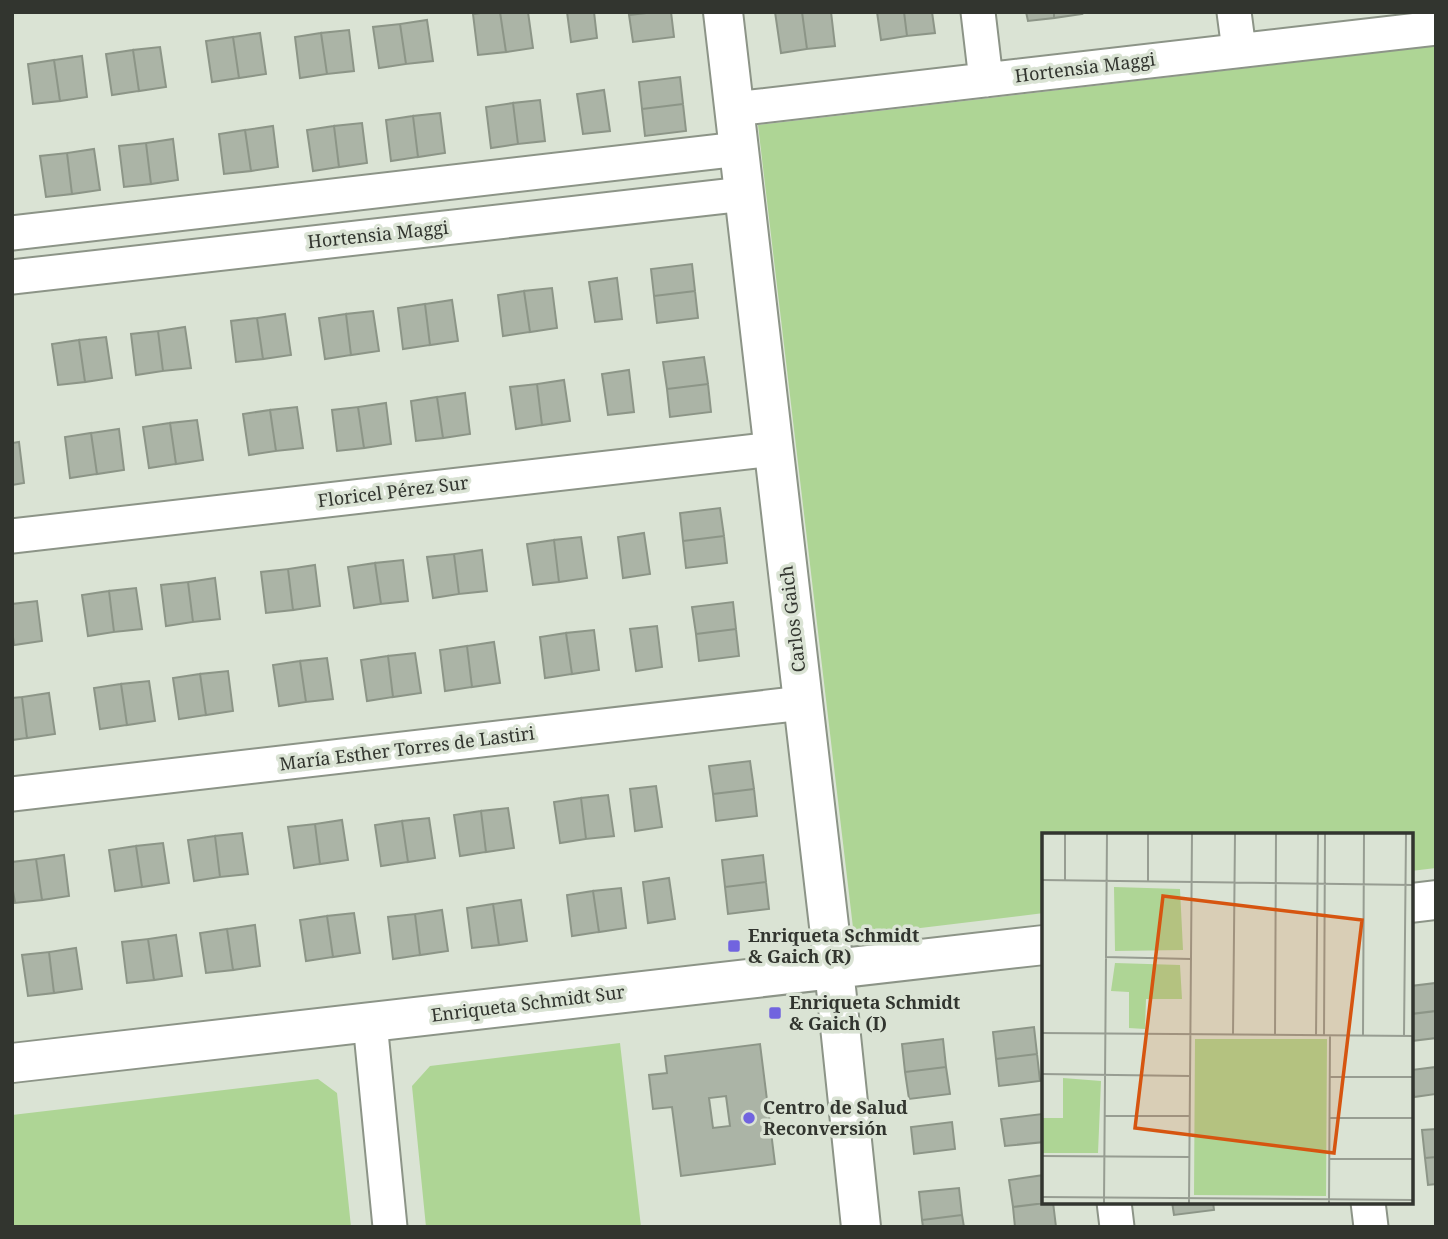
<svg xmlns="http://www.w3.org/2000/svg" width="1448" height="1239" font-family="'Noto Serif',serif">
<style>
.green{fill:#aed595}
.building{fill:#abb4a6;stroke:#8c9587;stroke-width:2;fill-rule:evenodd}
.lines{fill:none;stroke-linecap:round;stroke-linejoin:round}
.minor-casing{stroke:#8c9487;stroke-width:37}
.tertiary-casing{stroke:#8c9487;stroke-width:42}
.minor{stroke:#fff;stroke-width:33}
.tertiary{stroke:#fff;stroke-width:38}
.poi-dot{fill:#7164df;stroke:#dae3d4;stroke-width:2.5}
.labels{text-anchor:middle;stroke-width:7;stroke-linejoin:round;paint-order:stroke}
.street-label{font-size:18px;fill:#32352f;stroke:#dae3d4}
.poi-label{font-size:18px;font-weight:bold;fill:#32352f;stroke:#dae3d4;text-anchor:start}
.inset-road{fill:none;stroke:#979d92;stroke-width:2}
.view{fill:#d65510;fill-opacity:0.15;stroke:#d65510;stroke-width:3.5}
.inset-edge{fill:none;stroke:#32352f;stroke-width:3.5}
</style>
<rect width="100%" height="100%" fill="#dae3d4"/>
<path class="green" d="M1436 46V868L1411 871V835H1044V913L854 936 758 125Z
M620 1043 641 1227H426L412 1086 430 1066Z
M318 1079 337 1093 351 1227H12V1115Z"/>
<path class="building" d="M488 12H500L506 52 478 55 473 14Z
M500 12H528L533 48 506 52Z
M567 12H594L597 38 571 42Z
M655 12H671L674 37 633 42 629 15Z
M775 12H802L807 49 781 53Z
M802 12H831L835 46 807 49Z
M877 12H904L907 36 881 40Z
M904 12H932L935 33 907 36Z
M1026 12H1054V18L1028 21Z
M1054 12H1081L1082 14 1054 18Z
M427 20 433 61 406 64 400 24Z
M400 24 406 64 379 68 373 27Z
M349 30 354 71 327 74 321 33Z
M260 33 266 74 239 78 233 37Z
M321 33 327 74 300 78 295 37Z
M233 37 239 78 212 82 206 41Z
M160 47 166 87 139 91 133 50Z
M133 50 139 91 112 95 106 54Z
M82 56 87 97 60 101 54 60Z
M54 60 60 101 33 104 28 64Z
M680 77 683 104 642 109 639 82Z
M604 90 610 131 583 134 577 94Z
M540 100 545 141 518 144 513 103Z
M513 103 518 144 491 148 486 107Z
M683 104 686 131 645 136 642 109Z
M440 113 445 153 418 157 413 116Z
M413 116 418 157 391 161 386 120Z
M362 123 367 163 339 167 334 126Z
M273 126 278 167 251 171 245 130Z
M334 126 339 167 313 171 307 130Z
M245 130 251 171 224 174 219 134Z
M173 139 178 180 151 184 146 143Z
M146 143 151 184 124 187 119 146Z
M94 149 100 190 72 194 67 153Z
M67 153 72 194 46 197 40 156Z
M692 264 695 291 654 296 651 269Z
M617 278 622 319 595 322 589 282Z
M552 288 557 328 530 332 524 291Z
M524 291 530 332 503 336 498 295Z
M695 291 698 318 657 323 654 296Z
M452 300 458 341 430 345 425 304Z
M425 304 430 345 403 349 398 308Z
M373 311 379 351 351 355 346 314Z
M285 314 291 355 263 359 257 318Z
M346 314 351 355 325 359 319 318Z
M257 318 263 359 236 362 231 321Z
M185 327 191 368 163 371 158 331Z
M158 331 163 371 136 375 131 334Z
M106 337 112 378 85 382 79 340Z
M79 340 85 382 58 385 52 344Z
M704 357 708 384 667 389 663 362Z
M629 370 634 412 608 415 602 374Z
M564 380 570 421 542 425 537 384Z
M537 384 542 425 516 429 510 387Z
M708 384 711 412 670 417 667 389Z
M465 393 470 434 443 438 437 397Z
M437 397 443 438 416 441 411 401Z
M386 403 391 444 364 448 358 407Z
M297 407 303 448 276 451 270 410Z
M358 407 364 448 337 451 332 410Z
M270 410 276 451 249 455 243 414Z
M197 420 203 460 176 464 170 423Z
M170 423 176 464 149 468 143 427Z
M119 429 124 470 97 474 91 433Z
M91 433 97 474 70 478 65 437Z
M19 442 24 483 12 485V443Z
M720 508 724 536 683 541 680 513Z
M644 533 650 574 623 578 618 537Z
M724 536 727 563 686 568 683 541Z
M581 537 587 578 559 582 554 540Z
M554 540 559 582 533 585 527 544Z
M482 550 487 591 459 594 454 554Z
M454 554 459 594 433 598 427 557Z
M403 560 408 601 381 604 375 563Z
M375 563 381 604 354 608 348 567Z
M315 565 320 606 293 610 288 569Z
M288 569 293 610 266 613 261 572Z
M215 578 220 619 193 622 188 582Z
M188 582 193 622 166 626 161 585Z
M136 588 142 629 114 632 109 591Z
M109 591 114 632 88 636 82 595Z
M37 601 42 641 14 645 12 629V604Z
M733 602 736 629 696 634 692 607Z
M657 626 662 667 636 671 630 629Z
M736 629 739 656 699 661 696 634Z
M594 630 599 670 572 674 566 633Z
M566 633 572 674 545 678 540 637Z
M494 642 500 683 472 687 467 646Z
M467 646 472 687 445 691 440 650Z
M415 653 421 693 393 697 388 656Z
M388 656 393 697 367 701 361 660Z
M327 658 333 699 306 702 300 661Z
M300 661 306 702 279 706 273 665Z
M228 671 233 711 206 715 200 674Z
M200 674 206 715 179 719 173 678Z
M149 681 155 721 127 725 121 684Z
M121 684 127 725 100 729 94 688Z
M49 693 55 734 27 738 22 697Z
M22 697 27 738 12 740V698Z
M750 761 754 789 713 794 709 766Z
M656 786 662 827 635 831 630 789Z
M754 789 757 816 716 821 713 794Z
M608 795 614 836 586 839 581 798Z
M581 798 586 839 560 843 554 802Z
M508 808 514 848 486 852 481 811Z
M481 811 486 852 460 856 454 815Z
M429 818 435 858 408 862 402 821Z
M342 820 348 860 320 864 315 824Z
M402 821 408 862 381 866 375 825Z
M315 824 320 864 294 868 288 827Z
M242 833 248 874 220 877 215 836Z
M215 836 220 877 194 881 188 840Z
M163 843 169 883 142 887 136 846Z
M136 846 142 887 115 891 109 850Z
M64 855 69 896 42 900 36 859Z
M763 855 766 882 725 887 722 860Z
M36 859 42 900 15 903 12 885V862Z
M669 878 675 919 648 923 643 882Z
M766 882 769 909 728 914 725 887Z
M621 888 626 928 599 932 593 891Z
M593 891 599 932 572 936 567 895Z
M521 900 527 941 499 945 493 904Z
M493 904 499 945 472 948 467 908Z
M442 910 448 951 420 955 415 914Z
M354 913 360 953 333 957 327 916Z
M415 914 420 955 393 959 388 917Z
M327 916 333 957 306 961 300 920Z
M255 925 260 966 233 970 227 929Z
M227 929 233 970 206 973 200 933Z
M176 935 182 976 154 980 148 939Z
M148 939 154 980 127 983 122 942Z
M76 948 82 989 54 993 49 952Z
M49 952 54 993 28 996 22 955Z
M1436 983V1011L1411 1014V986Z
M1436 1011V1038L1411 1041V1014Z
M1034 1027 1037 1054 996 1059 993 1032Z
M943 1039 946 1067 905 1072 902 1044Z
M760 1044 775 1164 681 1176 672 1107 653 1109 649 1075 667 1073 665 1056ZM726 1096 730 1126 713 1128 709 1098Z
M1037 1054 1040 1081 999 1086 996 1059Z
M946 1067 950 1094 909 1099 905 1072Z
M1436 1067V1094L1414 1097 1411 1070Z
M1042 1114 1044 1142 1005 1146 1001 1119Z
M952 1122 955 1149 914 1154 911 1127Z
M1436 1129V1157L1425 1158 1422 1130Z
M1436 1157V1184L1428 1185 1425 1158Z
M1044 1175V1202H1053L1013 1207 1009 1180Z
M959 1188 962 1215 922 1220 919 1192Z
M1053 1202 1056 1227H1015L1013 1207Z
M1172 1202H1213L1214 1210 1174 1215Z
M962 1215 964 1227H923L922 1220Z"/>
<g class="lines">
<g class="minor-casing">
<path id="minor" d="M978 12 986 80
M1234 12 1239 50
M734 109 1436 28
M12 233 739 149
M12 277 744 194
M12 536 773 449
M12 794 803 703
M370 1022 390 1227
M1114 1202 1117 1227
M1368 1202 1371 1227"/>
</g>
<g class="tertiary-casing">
<path id="tertiary" d="M723 12 834 969 861 1227
M1411 903 1436 900
M12 1063 1044 945"/>
</g>
<use href="#minor" class="minor"/>
<use href="#tertiary" class="tertiary"/>
</g>
<g class="poi-dot">
<rect x="727" y="939" width="14" height="14" rx="3.5"/>
<rect x="768" y="1006" width="14" height="14" rx="3.5"/>
<circle cx="749" cy="1118" r="7"/>
</g>
<g class="labels">
<g class="street-label">
<text transform="translate(1085 68) rotate(-7)" y="6">Hortensia Maggi</text>
<text transform="translate(378 235) rotate(-6)" y="6">Hortensia Maggi</text>
<text transform="translate(393 492) rotate(-7)" y="6">Floricel Pérez Sur</text>
<text transform="translate(793 619) rotate(-97)" y="6">Carlos Gaich</text>
<text transform="translate(407 749) rotate(-7)" y="6">María Esther Torres de Lastiri</text>
<text transform="translate(528 1004) rotate(-7)" y="6">Enriqueta Schmidt Sur</text>
</g>
<g class="poi-label">
<text x="748" y="942">Enriqueta Schmidt<tspan x="748" dy="21">&amp; Gaich (R)</tspan></text>
<text x="789" y="1009">Enriqueta Schmidt<tspan x="789" dy="21">&amp; Gaich (I)</tspan></text>
<text x="763" y="1114">Centro de Salud<tspan x="763" dy="21">Reconversión</tspan></text>
</g>
</g>
<g transform="translate(1042 833)">
<rect width="371" height="371" fill="#dae3d4"/>
<path d="M72 54 138 56 141 117 73 118ZM73 130 138 132 140 166H104L103 196 87 195V159L69 158ZM153 206H285L284 363 152 362ZM21 245 59 248 56 320H0V285H21Z" fill="#aed595"/>
<path class="inset-road" d="M0 47 371 52M23 48V1M106 49V1M63 124 149 126M0 200 371 203M191 202 193 1M233 202 234 1M274 203 276 1M282 203 283 1M321 203 322 1M362 203 364 1M0 241 148 243M288 244H371M62 283H147M288 285H371M0 323 147 324M287 326H371M0 364 371 367M62 370 65 1M147 370 150 1M287 370 288 203"/>
<path class="view" d="M121 63 320 87 292 320 93 295Z"/>
<rect width="371" height="371" class="inset-edge"/>
</g>
<rect width="1448" height="1239" fill="none" stroke="#32352f" stroke-width="28"/>
</svg>
